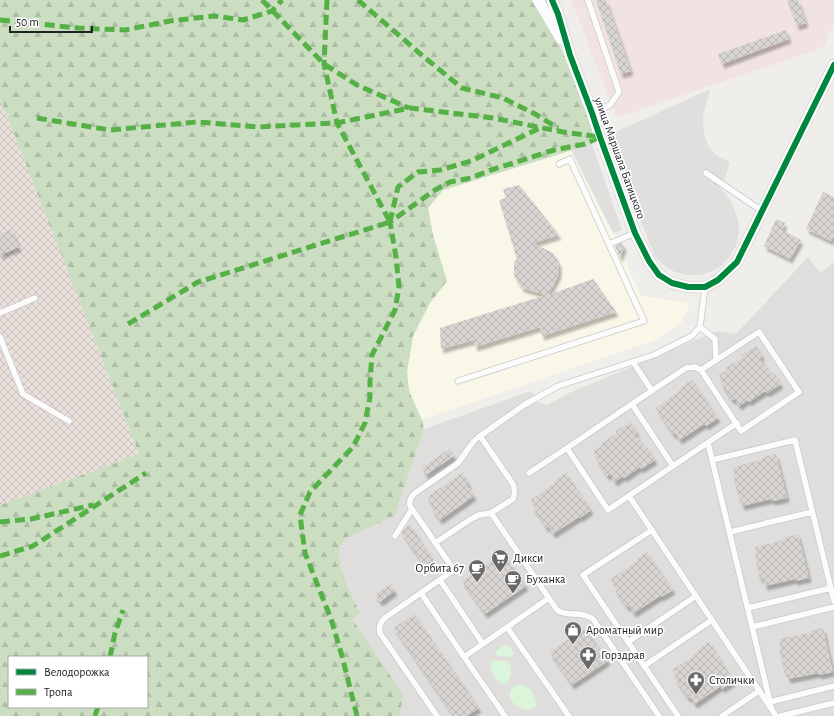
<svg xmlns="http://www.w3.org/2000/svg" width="834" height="716" font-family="'Alegreya Sans',sans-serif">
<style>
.residential{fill:#dfdedc}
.commercial{fill:#f1e3e1}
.education{fill:#f8f7e8}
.military{fill:url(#military-cross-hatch)}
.forest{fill:url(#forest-firs);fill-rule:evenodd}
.park{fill:#daf5da}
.parking{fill:#e0dfde}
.building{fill:url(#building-cross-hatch);filter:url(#shadow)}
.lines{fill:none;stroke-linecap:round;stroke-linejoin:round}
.lane-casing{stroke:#c9c8c7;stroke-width:7}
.street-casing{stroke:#c9c8c7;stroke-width:12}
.lane{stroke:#fdfcfc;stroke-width:5.5}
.street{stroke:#fdfcfc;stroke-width:11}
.quiet{stroke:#55b145;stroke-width:5;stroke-dasharray:10 5;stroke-linecap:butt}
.cycleway-casing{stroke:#fff;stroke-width:8}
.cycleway{stroke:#00873e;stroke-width:6}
.labels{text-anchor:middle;stroke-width:3.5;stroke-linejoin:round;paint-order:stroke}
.street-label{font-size:12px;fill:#222;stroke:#fff}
.poi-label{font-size:12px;fill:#222;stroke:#fff;text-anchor:start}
</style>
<defs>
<pattern id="military-cross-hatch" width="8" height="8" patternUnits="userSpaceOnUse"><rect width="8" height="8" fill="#eae0db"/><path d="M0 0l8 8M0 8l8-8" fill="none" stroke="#c8c0bc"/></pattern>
<pattern id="forest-firs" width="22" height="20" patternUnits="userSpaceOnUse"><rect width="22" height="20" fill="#cbdec1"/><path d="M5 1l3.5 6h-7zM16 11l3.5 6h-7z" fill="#aebea6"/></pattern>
<pattern id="building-cross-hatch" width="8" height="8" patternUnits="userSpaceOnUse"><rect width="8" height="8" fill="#d7d4d2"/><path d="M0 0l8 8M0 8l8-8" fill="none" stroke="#b8b6b4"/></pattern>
<filter id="shadow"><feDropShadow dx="2.5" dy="4.5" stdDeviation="1" flood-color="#0004"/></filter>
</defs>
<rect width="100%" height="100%" fill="#f0eeeb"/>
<path class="residential" d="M808 257 820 273 834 262V716H400L403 694 351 619 359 613 342 574 340 565 339 554 340 548 342 543 346 538 394 515 424 429 531 391 538 402 547 405 569 393 717 331 736 334Z"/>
<path class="commercial" d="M571 0H834V24L824 47 617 118Z"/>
<path class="education" d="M571 150 613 233 641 296 690 303 681 323 655 340 422 420 409 391 407 372 413 336 430 303 447 281 433 235 428 208 443 191Z"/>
<path class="military" d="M0 98 139 454 0 505Z"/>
<path class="forest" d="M0 0H531L561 49 596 131 592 144 443 190 428 208 433 235 447 281 430 303 413 336 407 372 409 391 422 420 424 429 394 516 346 538C344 541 341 544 340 548 336 567 352 596 360 613L352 619 403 694 400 716H0V505L139 454 0 98ZM9 657H147V707H9Z"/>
<path class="park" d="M505 645C510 646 513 649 514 654L512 657 498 656 496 655V652L500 648Z
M494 660 506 661C508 662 509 663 510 665 513 671 509 689 500 683 497 681 496 677 494 675 491 671 490 668 490 663Z
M518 684C529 684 534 694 537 703 535 716 508 708 510 693 511 688 514 686 518 684Z"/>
<path class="parking" d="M710 89 703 116 704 134 709 147 716 155 730 162 726 175 720 188 727 196 733 206 738 220 739 232 737 244 730 256 721 266 710 272 700 275H689L675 272 664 265 655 257 607 136Z
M592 144 622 230 613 233 571 150Z
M488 409 493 417 447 449 441 441Z
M497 440 515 467 509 471 490 444Z
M480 449 503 483 495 489 472 455Z
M518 471 532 491 525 495 512 475Z
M475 523 480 530 467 539 462 532Z
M419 527 441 560 437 562 415 530Z
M540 563 559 590 552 594 533 568Z
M372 608 377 616 363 626 357 618Z
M385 650 430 716H418L403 694 377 656Z"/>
<path class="building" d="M596 0H606L631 71 621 74Z
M787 0H798L806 23 797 26Z
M786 30 789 39 722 64 718 54Z
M519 185 559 235 533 243 553 253 559 263V274L548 295 593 279 616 312 542 336 540 327 475 347 474 340 441 349 440 328 546 295 522 288 514 275V262L517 259 499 200 506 198 503 189Z
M823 192 834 197V235L831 241 806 229Z
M776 219 785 223 782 230 801 240 790 259 764 246Z
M11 229 19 247 0 255V234Z
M622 243 624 247 620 258 615 246Z
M756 346 762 356 760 358 772 375 774 373 781 384 767 393 765 391 749 402 748 400 739 406 735 399 732 400 721 384 724 383 719 375 727 370 726 368 743 357 741 355Z
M692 380 718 418 706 426 704 424 680 440 675 433 673 434 656 408 681 390 680 388Z
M630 422 637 432 635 433 644 447 646 446 655 460 641 469 640 467 624 478 623 476 615 482 610 474 607 476 597 460 598 459 593 451 602 446 601 444 617 433 616 431Z
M449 449 454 456 426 475 422 468Z
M776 454 787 498 772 501 771 499 742 506 740 498 739 499 733 475H735L733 467 762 460V457Z
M462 473 469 484 467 485 474 496 440 520 432 509 434 508 427 497Z
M566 473 591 510 580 518 579 517 553 534 548 526 546 528 541 519 533 508 535 507 531 500 555 483 554 481Z
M410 525 434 561 425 567 402 533 404 529Z
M798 534 809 578 795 581V579L765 586 763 578 760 579 755 556 757 555 755 547 785 540V537Z
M647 552 666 580 673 590 661 597 660 596 634 613 629 606 627 607 619 596 614 587 616 586 611 579 638 561 637 559Z
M503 553 526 586 485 614 462 581Z
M390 584 395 591 380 602 375 595Z
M414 614 479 708 467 716H454L394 628Z
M585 628 608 661 572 685 550 652Z
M823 628 833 672 819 675V673L788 679 786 671H784L782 661 779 648H781L779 639 810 633V631Z
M709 642 734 681 722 689 721 686 695 704 690 697 688 698 677 682 675 678 677 677 672 670 698 653 697 651Z"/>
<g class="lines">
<g class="lane-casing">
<path id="lane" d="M588 0 619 92 610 105 592 113
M706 173 762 211
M609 244 635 233
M0 313 35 298
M700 327 715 339 716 360
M759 332 799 392 741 431 701 370Z
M0 337 23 394 69 421
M633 362 652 391
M701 370 695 367 686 368 632 404 673 466 737 423
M458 381 644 321 570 159 559 164
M632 404 567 448 608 510 673 466
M708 443 772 710
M712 460 795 440 834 601
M529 473 567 448
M629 496 776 716
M652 530 583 575 678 716
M730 532 812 512
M395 536 412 509
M435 543 471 519 479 515 491 513
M440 580 483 644
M421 593 464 657
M748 608 831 588
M507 627 569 716
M752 627 834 607
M628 642 696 596
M644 666 712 620
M770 702 834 686
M437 716 380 633C378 626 381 621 386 617L454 570 410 506C409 500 411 497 415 493L457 464C466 455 469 443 480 436
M505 716 464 657 549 598
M659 716 593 619C580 610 569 618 557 610L491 513 513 499C515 493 515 490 513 484L480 436 524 405 558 386 654 355 692 336 700 327 705 287
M722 716 759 691
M781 716 834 703"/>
</g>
<g class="street-casing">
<path id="street" d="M538 0 561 39
M552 0 558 14 570 55 592 113 600 137 635 233 649 261 659 275 672 283 688 287H705L718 280 737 262 834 65"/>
</g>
<use href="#lane" class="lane"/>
<use href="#street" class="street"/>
<path class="quiet" d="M262 0 324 64 357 85 409 108
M327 0 324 64 337 123 390 222
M358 0 424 57 462 88 503 98 535 114 558 128
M0 20 78 28 125 30 170 21 214 16 243 20 272 11 282 0
M37 118 110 130 197 122 258 127 337 123 410 108 493 118 563 132 600 137
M390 222 398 187 418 172 440 170 471 161 542 127
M128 324 198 282 390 222
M0 522 31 519 93 505
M0 556 33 546 146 473
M110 657 115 633 123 610
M95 716 98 707
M357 716 342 656 331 619 305 553 300 515 310 492 353 447 365 423 370 397V381L372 355 395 310 399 287 396 257 390 222 435 190 450 182 471 178 491 170 554 150 585 144 600 137"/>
<g class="cycleway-casing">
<path id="cycleway" d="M552 0 558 14 570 55 592 113 600 137 635 233 649 261 659 275 672 283 688 287H705L718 280 737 262 834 65"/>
</g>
<use href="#cycleway" class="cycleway"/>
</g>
<defs>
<g id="supermarket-pin" transform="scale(0.9)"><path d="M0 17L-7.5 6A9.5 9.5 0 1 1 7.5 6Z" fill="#6a6968" stroke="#fff"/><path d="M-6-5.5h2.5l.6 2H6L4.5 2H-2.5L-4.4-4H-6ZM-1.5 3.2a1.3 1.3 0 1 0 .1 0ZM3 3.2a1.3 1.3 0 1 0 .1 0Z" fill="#fff"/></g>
<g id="cafe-pin" transform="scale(0.9)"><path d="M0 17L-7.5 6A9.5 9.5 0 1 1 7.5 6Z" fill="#6a6968" stroke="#fff"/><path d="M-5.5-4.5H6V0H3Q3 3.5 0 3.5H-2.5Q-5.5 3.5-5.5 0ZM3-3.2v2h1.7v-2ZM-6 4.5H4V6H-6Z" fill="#fff"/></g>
<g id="shop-pin" transform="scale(0.9)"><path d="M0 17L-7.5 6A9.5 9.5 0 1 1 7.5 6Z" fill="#6a6968" stroke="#fff"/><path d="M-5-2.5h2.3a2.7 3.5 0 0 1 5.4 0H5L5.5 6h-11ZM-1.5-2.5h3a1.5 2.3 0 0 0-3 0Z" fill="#fff"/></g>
<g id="pharmacy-pin" transform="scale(0.9)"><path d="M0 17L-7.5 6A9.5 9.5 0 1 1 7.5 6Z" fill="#6a6968" stroke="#fff"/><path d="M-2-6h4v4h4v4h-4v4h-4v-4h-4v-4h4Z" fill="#fff"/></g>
</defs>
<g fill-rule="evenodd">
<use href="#supermarket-pin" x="500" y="558"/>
<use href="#cafe-pin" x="477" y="568"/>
<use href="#cafe-pin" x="513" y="579"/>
<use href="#shop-pin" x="573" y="630"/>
<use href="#pharmacy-pin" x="588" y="655"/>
<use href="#pharmacy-pin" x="696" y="680"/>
</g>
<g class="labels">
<g class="street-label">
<text transform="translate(620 158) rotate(70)" y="4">улица Маршала Батицкого</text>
</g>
<g class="poi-label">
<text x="513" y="562">Дикси</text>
<text x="464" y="572" text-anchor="end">Орбита 67</text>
<text x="526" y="583">Буханка</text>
<text x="586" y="634">Ароматный мир</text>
<text x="601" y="659">Горздрав</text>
<text x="709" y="684">Столички</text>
</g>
</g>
<rect x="8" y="656" width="140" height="52" fill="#ffffff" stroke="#a7a7a7"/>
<rect x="16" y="669" width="20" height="6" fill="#00873e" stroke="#a7a7a7"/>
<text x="44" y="676" font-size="12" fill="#222222">Велодорожка</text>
<rect x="16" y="689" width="20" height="6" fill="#55b145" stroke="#a7a7a7"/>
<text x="44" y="696" font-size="12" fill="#222222">Тропа</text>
<path d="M10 26v6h82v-6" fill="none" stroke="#222222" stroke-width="2"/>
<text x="16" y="26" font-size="12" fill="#222222" stroke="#ffffff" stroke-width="3" paint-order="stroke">50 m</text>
</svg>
